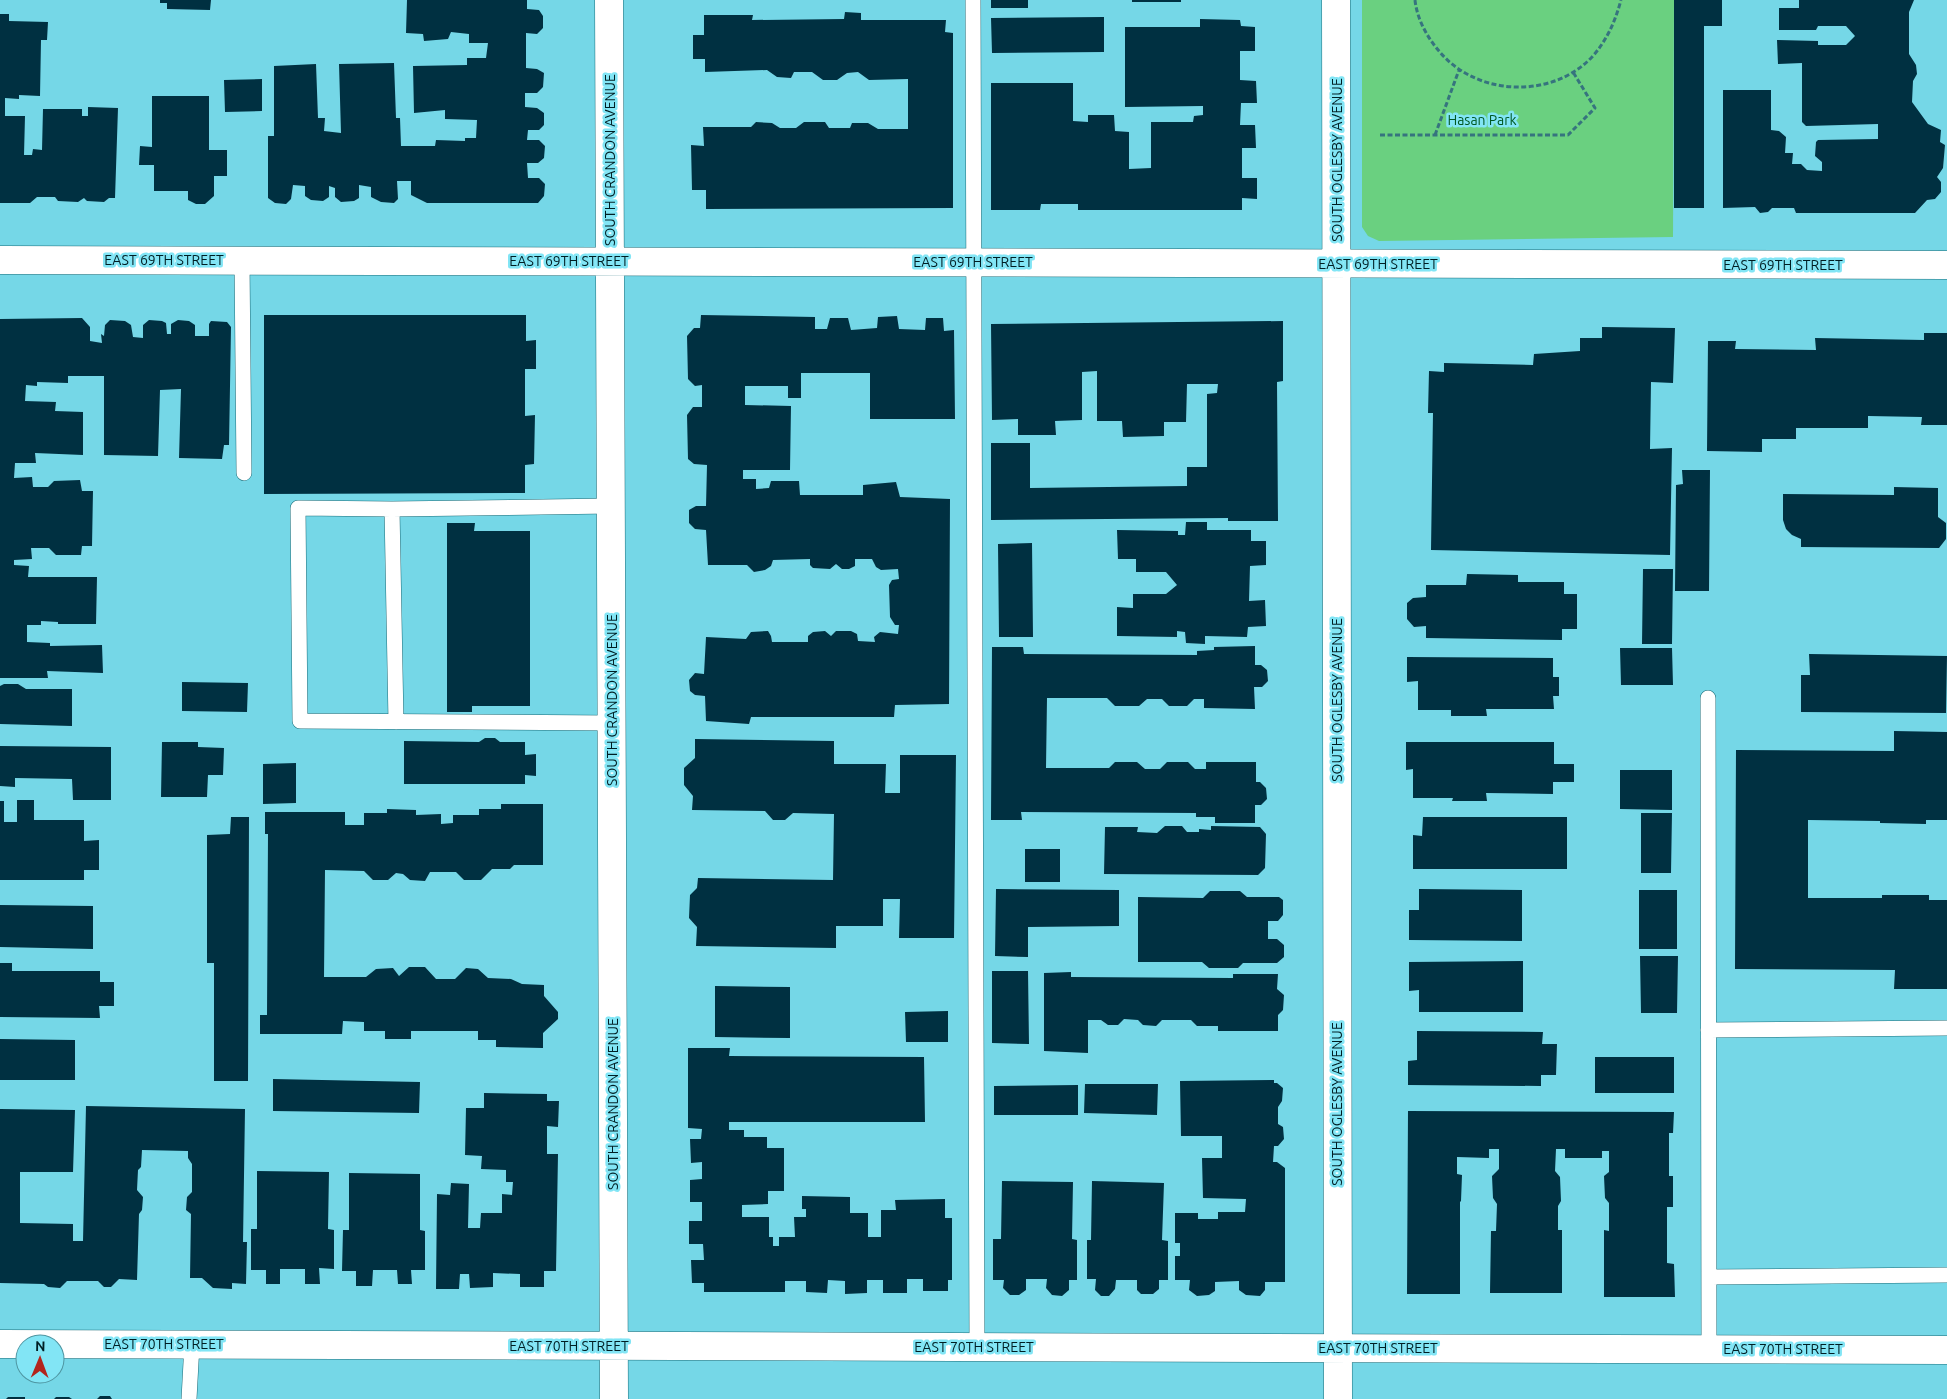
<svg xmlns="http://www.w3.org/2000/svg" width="1947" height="1399" font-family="Ubuntu,sans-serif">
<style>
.green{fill:#6ad080}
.building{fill:#003041}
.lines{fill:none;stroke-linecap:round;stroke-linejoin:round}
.lane-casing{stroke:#1b6c78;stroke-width:16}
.street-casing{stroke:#1b6c78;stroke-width:29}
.path{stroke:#36747e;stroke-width:3;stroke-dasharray:5 2.5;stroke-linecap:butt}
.lane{stroke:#fff;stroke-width:15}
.street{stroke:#fff;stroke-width:28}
.labels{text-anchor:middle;stroke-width:5;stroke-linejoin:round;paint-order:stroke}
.park-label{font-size:14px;fill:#015822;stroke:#82e5f5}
.street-label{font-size:14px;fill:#001e23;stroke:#82e5f5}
</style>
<rect width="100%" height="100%" fill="#75d7e7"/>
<path class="green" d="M1362 0H1674L1673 237 1379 241 1368 236 1362 227Z"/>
<path class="building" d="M160 0H211L210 10 167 9V3H160Z
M407 0H527V9L539 10 543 16V28L537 34 526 33V68L537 69 544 73 543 87 537 93H525V107L537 108 544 113V125L539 130H528L527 140H539L545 146 544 158 538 163H527L528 178H539L545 184 544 196 538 203H427L411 195V181H397L398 199 394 203 381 202 371 197V187L359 185V198L354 201 341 202 335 197V188L329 186V197L323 201 311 200 305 196V186L293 185 291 199 286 204 275 203 268 198V136H274V66L316 64 318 118H325L324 131 341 133 339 64 394 63 396 118H400L401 146H435L436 140 465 141V138H476L477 120 445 119V110L414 113 413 66 467 65V58H486L488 43H469V34L451 32 448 39 424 41 423 34 406 33Z
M991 0H1028V8H991Z
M1132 0H1181V2H1132Z
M1674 0H1722V26H1704V208H1674Z
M1799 0H1914L1909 12V54L1916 65 1917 74 1913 81 1912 102 1928 124 1941 130 1940 142 1945 145 1943 168 1937 177 1941 182V192L1935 199 1927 200 1915 213H1796L1794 208H1772L1768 212 1760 213 1755 207 1723 208V90H1771V130L1779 131 1786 137 1785 153H1793L1792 164H1801L1807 170 1822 171V162L1815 156 1816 142 1818 140 1878 139V124L1806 126 1802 122V63L1778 64 1777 40 1818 41V45H1846L1855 36 1846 26H1818L1816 30H1779V8H1799Z
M845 12 861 13V20H946L945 32 953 33V208L706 209V190H692L691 145 704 146 703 127H751L756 122 772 123 780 128H796L804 122H825L829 128H850L852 123H868L878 129H908V79L869 80 858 72 847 73 837 80H823L812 72H794L791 78 777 77 767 70 705 72V59H693V35H704V15H753L752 20 844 19Z
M0 14H9V21L48 22 47 40H41L40 96 19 95V99L5 98V116H25L24 155H32L33 149 42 150 43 109H82V116H88V107L118 108 115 198H109L104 202 87 201 84 198 78 202 58 201 55 197H37L30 203H0Z
M1104 17V52L992 53 991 18Z
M1200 19 1240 20 1241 26 1255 27V51H1240V80L1256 81 1257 103H1241L1240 125H1255L1256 148H1242V178H1257V199L1242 198V210H1078V204H1041L1040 210H991V83H1073V121L1088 122V115H1114L1115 131 1129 132V169L1151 168V122H1193L1194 116 1203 115V106L1125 107V27H1200Z
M262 79V111L225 112 224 80Z
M152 96H209V150H227V176H214V196L205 204H196L188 200V191H154V165H139L140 146 152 147Z
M264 315H526V341L536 340V369H525V416L535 415 534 464 525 465V493L264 494Z
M701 315 815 317V329H827L830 318H848L851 330 877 328 878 317 897 316 899 329 925 330 926 318H943L944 331 954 330 955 419H870V373H801V398H788V386H745V405L791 406 790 470H743V479H756V489L769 488 771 481H799L800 495H863V485L896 482 900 497 950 499 949 704 895 705 894 717H751L749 724 706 721 705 696 695 695 690 691 689 680 695 673 704 674 706 637 746 639 751 632 768 631 771 636 772 642H808V636L813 632 825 631 831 636 836 631H851L857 634 858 641 875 642 874 637 880 632 898 634 899 625H895L890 617 889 585 892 580 899 579 898 569 881 570 876 567 872 559H855V566L849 569H842L836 564 830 569 813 568 810 565V559L773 560 771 566 765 570 754 572 747 565H708L706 530 695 529 689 523V510L696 506H706L707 465 694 464 688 459 687 415 693 407H702V385L695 386 688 379 687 336 694 328H700Z
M82 318 90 327V341L102 343 101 334 104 336 105 325 110 320 125 321 131 325 133 337 143 338V325L149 320 162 321 166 323 167 334H171V324L178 320 189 321 195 325V336H209V324L211 321 227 322 231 327 229 445H224L222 459 179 458 181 389 160 390 158 456 104 455V376H68V383L37 382V386L26 385 25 401 56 402 55 411 83 412V455L35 453 36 463H15L14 478 32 477 33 487H48L54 481 80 480 82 491H93L92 546H82L81 555H56L49 548H31L32 559 14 560V565L29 566 28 577H97L96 624H58V622L41 621V625H27V642L50 643V646L102 645 103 673 47 671 48 678H0V319Z
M1283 321V381L1277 382 1278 521H1228V518L991 520V443H1030V488L1187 486V467H1207V394L1217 393 1218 384H1187L1186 422H1164V436L1123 437 1122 421H1097V371L1082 372V420L1055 421 1056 435H1018V419L992 420 991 324Z
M1602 327 1675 328 1673 383 1651 382 1650 449 1672 448 1670 555 1431 550 1433 413H1428L1429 371 1444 372V363L1533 365 1534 354 1580 351V338H1602Z
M1924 333H1947V425H1921L1922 417 1868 416V428H1796V439H1762V452L1707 451 1708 341H1736L1735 349 1816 350 1815 338 1924 340Z
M1682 470H1710L1709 591H1675L1676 485 1683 484Z
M1894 487 1938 488V517L1946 523V539L1939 548 1801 547V539L1792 535 1786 529 1783 520V494L1894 495Z
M1186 522H1207V530H1251V541H1266V565L1250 566 1249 601 1265 600 1266 626 1248 627 1247 637 1205 636V644L1186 643 1185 632 1177 631V637L1117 636V607L1133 608V594H1166L1177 585 1166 572H1136V559H1118L1117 530 1178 531V535H1185Z
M447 523H475L474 531H530V706H472V712H447Z
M1032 543 1033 637H999L998 544Z
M1643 569H1673L1672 644H1642Z
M1467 574 1518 575V582H1564V594H1577V629H1562V640L1426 638V626L1414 627 1407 619V603L1413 598 1426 597V585H1466Z
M1255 646V665H1261L1267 670 1268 681 1262 687H1254L1255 709 1204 708V699H1194L1187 706H1169L1162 699H1147L1139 706H1115L1107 698H1047L1046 768H1109L1115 762H1137L1145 769H1160L1167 762H1188L1195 769H1206V762H1256V782H1260L1266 788 1267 799 1261 805H1255V823H1215V817H1196V813L1021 812 1022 820H991L992 647H1023L1024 654 1197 655V651L1214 650V647Z
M1620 648H1672L1673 685H1621Z
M1809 654 1947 656 1946 713 1801 712V675H1810Z
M1407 657 1553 658V677H1559V696H1553L1554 709H1486L1487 716H1451V710H1418V681L1407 682Z
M182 682 248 683 247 712 182 711Z
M4 684H18L26 689H72V726L0 724V686Z
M1894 731 1947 732V820H1926V824L1880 823V821L1808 820V898H1882V895H1929V900H1947V989H1894L1895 970 1735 969 1736 750 1894 751Z
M485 738H495L500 742H525V755L536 754V776L525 775V784H404V741L479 742Z
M695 739 834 741V764H886L885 793H900V755H956L954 938H899L900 899H883V926H836V948L696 946 697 927 689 918 690 895 697 888 698 878 833 880 834 814 793 813 785 820H773L765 811 692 810 693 796 684 785V768L695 758Z
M162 742H198V747L224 748 223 775H208L207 797H161Z
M1406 742H1554V764H1574V782H1553V794L1486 793 1487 801H1452L1453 798H1413V769L1406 770Z
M0 746 111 747V800H73L72 779 15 778V787L0 786Z
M296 763V803L263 804V764Z
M1620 770H1672V810L1620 809Z
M17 800H34V820H84V841L99 840V870H84V880H0V801H4V822H17Z
M501 804H543V865H514L510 869H492L481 880H464L456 872H430L425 881 410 880 403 874 396 873 388 880H373L364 871 325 870 324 977H366L376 969 393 968 399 976 409 967H425L436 979H455L466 968 478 969 488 978 511 979 522 984 544 985V996L558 1012V1019L543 1033V1048L496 1047V1040H478V1031H411V1039H385V1031H364V1022L343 1021 342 1034H260V1015H267L268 834H265V812H345V825H364V813H387V809L416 810V815L441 814V824L453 823V815H479V809H501Z
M1641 813H1672L1671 873H1641Z
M231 817H249L248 1081H214V963H207V835L230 834Z
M1423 817H1567V869H1413V835L1422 836Z
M1165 826H1182L1187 832H1199V829L1211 830V826L1260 827 1266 834 1265 868 1258 875 1104 874 1105 827H1138L1137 832 1157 833Z
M1025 849H1060V882H1025Z
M996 889 1119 890V926L1028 927V957L995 956Z
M1419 889 1522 890V941L1409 940V910H1419Z
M1639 890H1677V949H1639Z
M1210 891H1240L1247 897H1279L1283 900V915L1278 921H1268V939H1277L1284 945V957L1277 963H1243L1238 968H1209L1202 962H1138V897L1203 898Z
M0 905 93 906V949L0 947Z
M1640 956H1678L1677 1013H1641Z
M1523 961V1012H1419V990L1409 991V962Z
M0 963H12V971H100V982H114V1006H99L100 1018 0 1017Z
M992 971H1028L1029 1044 992 1043Z
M1071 972V977L1233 978V974H1278L1277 989 1284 995 1283 1010 1278 1015V1031H1218V1026H1197L1191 1020H1162L1156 1026 1143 1025 1138 1020 1124 1019 1118 1025H1108L1101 1020H1088V1053L1044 1051V973Z
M715 986 790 987V1038L715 1037Z
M948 1011V1042H906L905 1012Z
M1417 1031 1543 1032 1542 1044H1557L1556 1075H1541V1086L1408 1085V1061L1417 1060Z
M0 1039 75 1040V1080H0Z
M688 1048H730L729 1056 924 1057 925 1122H729V1130H744V1137H767V1148H784V1191H768V1204L742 1205V1217H769V1237H773V1246H779V1237H795L794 1217H806V1209H802V1196L850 1197V1213H868V1237H881V1210H896L895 1200 945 1199V1218H952V1280H948V1291H923V1279H907V1293H883V1280H867V1293L845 1294V1281L828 1280 827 1293 806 1292V1281H785V1292H704V1283H692L691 1260H704L703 1244H689V1221H702V1202H690V1180L702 1179V1162L691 1163 690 1139H701L702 1129 688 1128Z
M1595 1057H1674V1093H1595Z
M273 1079 420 1082 419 1113 273 1111Z
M1274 1080V1083H1277L1283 1088 1282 1101 1278 1107V1124L1283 1127 1284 1139 1278 1146H1274L1273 1162H1277L1285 1168V1282H1265V1290L1260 1296 1246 1295 1239 1290V1281L1215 1282V1291L1209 1295 1197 1296 1189 1290 1190 1280H1175V1256H1180V1243H1175V1213H1198V1219H1218V1212H1245L1246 1199 1203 1198 1202 1158H1222V1136H1181L1180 1081Z
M1085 1084H1158L1157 1115 1084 1113Z
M1078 1085V1115H994V1086Z
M484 1093 547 1094V1101H559L558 1127 547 1126V1154H558L556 1271H544V1287H520V1274L493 1273V1287L470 1288 469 1274H460L459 1289H436L437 1194 450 1195 451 1183 469 1184 468 1228H480L481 1213H502V1194L512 1195 513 1182H506V1170L481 1169 482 1156 465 1155 466 1108H484Z
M86 1106 245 1109 243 1242H247L246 1284 232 1283V1289L213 1288 202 1278H190L191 1214 186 1210 187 1197 192 1192V1164L188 1158V1151L142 1150 141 1167 138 1170 137 1190 143 1197 142 1210 139 1214 137 1280 119 1279 111 1287H104L98 1281H67L60 1288 48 1287 44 1284 0 1283V1109L75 1110 73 1172H20V1223L73 1224V1241H83Z
M1408 1111 1674 1112 1673 1133H1669V1176H1673V1207H1667V1263L1674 1264 1675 1297H1604V1230L1609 1231V1203L1605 1198 1604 1176 1609 1172V1151H1602V1158H1565V1149H1556L1555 1171 1560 1177 1561 1201 1558 1206V1230H1562V1293H1490L1491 1231H1496L1497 1204 1493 1198 1492 1176 1499 1169V1149H1489V1158L1457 1157V1174L1462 1175 1461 1201 1460 1202V1294H1407Z
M257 1171 329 1172 328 1229 334 1230V1269L319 1268 320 1284H305V1269H280V1284H266V1270H251V1229H257Z
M349 1173 420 1174V1230L425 1231V1270H411L412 1284H398L397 1270H373L372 1286H356V1271H342L343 1230H349Z
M1002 1181 1073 1182 1072 1239 1077 1240V1280H1069V1290L1062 1296 1052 1295 1046 1288 1047 1279H1026V1290L1019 1295H1010L1003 1288 1004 1280H993V1239H1001Z
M1092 1181 1164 1183 1162 1240 1168 1241V1280H1159V1289L1153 1294H1141L1137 1290V1280H1116L1115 1289 1109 1296H1101L1095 1290 1096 1279H1087V1240H1091Z
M100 1396H110L112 1399H97Z
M8 1397H25V1399H6Z
M56 1397H69L72 1399H54Z"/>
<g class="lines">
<g class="lane-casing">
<path id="lane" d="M973 0 977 1347
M242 260 244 473
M392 509 611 506
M1708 698 1709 1349
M396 722 392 509 298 508 300 721 612 723
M1708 1030 1947 1028
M1709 1277 1947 1275
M189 1399 192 1344"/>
</g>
<g class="street-casing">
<path id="street" d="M609 0 614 1399
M1336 0 1338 1399
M0 260 1947 265
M0 1344 1947 1350"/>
</g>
<path class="path" d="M1415 0C1417 19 1427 37 1439 51 1476 96 1551 100 1592 57 1607 40 1615 22 1621 0
M1380 135H1568L1595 108 1573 72
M1435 135 1459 70"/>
<use href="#lane" class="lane"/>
<use href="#street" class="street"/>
</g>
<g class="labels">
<g class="park-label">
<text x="1482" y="125">Hasan Park</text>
</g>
<g class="street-label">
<text transform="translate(610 160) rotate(-90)" y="5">SOUTH CRANDON AVENUE</text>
<text transform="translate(1337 160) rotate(-90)" y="5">SOUTH OGLESBY AVENUE</text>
<text x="164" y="265">EAST 69TH STREET</text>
<text x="569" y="266">EAST 69TH STREET</text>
<text x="973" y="267">EAST 69TH STREET</text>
<text x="1378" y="269">EAST 69TH STREET</text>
<text x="1783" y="270">EAST 69TH STREET</text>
<text transform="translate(612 700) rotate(-90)" y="5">SOUTH CRANDON AVENUE</text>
<text transform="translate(1337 700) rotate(-90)" y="5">SOUTH OGLESBY AVENUE</text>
<text transform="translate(613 1104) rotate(-90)" y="5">SOUTH CRANDON AVENUE</text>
<text transform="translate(1337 1104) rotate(-90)" y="5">SOUTH OGLESBY AVENUE</text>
<text x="164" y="1349">EAST 70TH STREET</text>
<text x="569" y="1351">EAST 70TH STREET</text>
<text x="974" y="1352">EAST 70TH STREET</text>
<text x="1378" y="1353">EAST 70TH STREET</text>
<text x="1783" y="1354">EAST 70TH STREET</text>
</g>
</g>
<g transform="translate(40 1359) rotate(1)"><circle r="24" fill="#82e5f5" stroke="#4e95a1"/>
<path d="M0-4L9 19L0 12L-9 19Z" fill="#b3241c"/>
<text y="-8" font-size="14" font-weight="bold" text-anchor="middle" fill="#001e23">N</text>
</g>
</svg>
